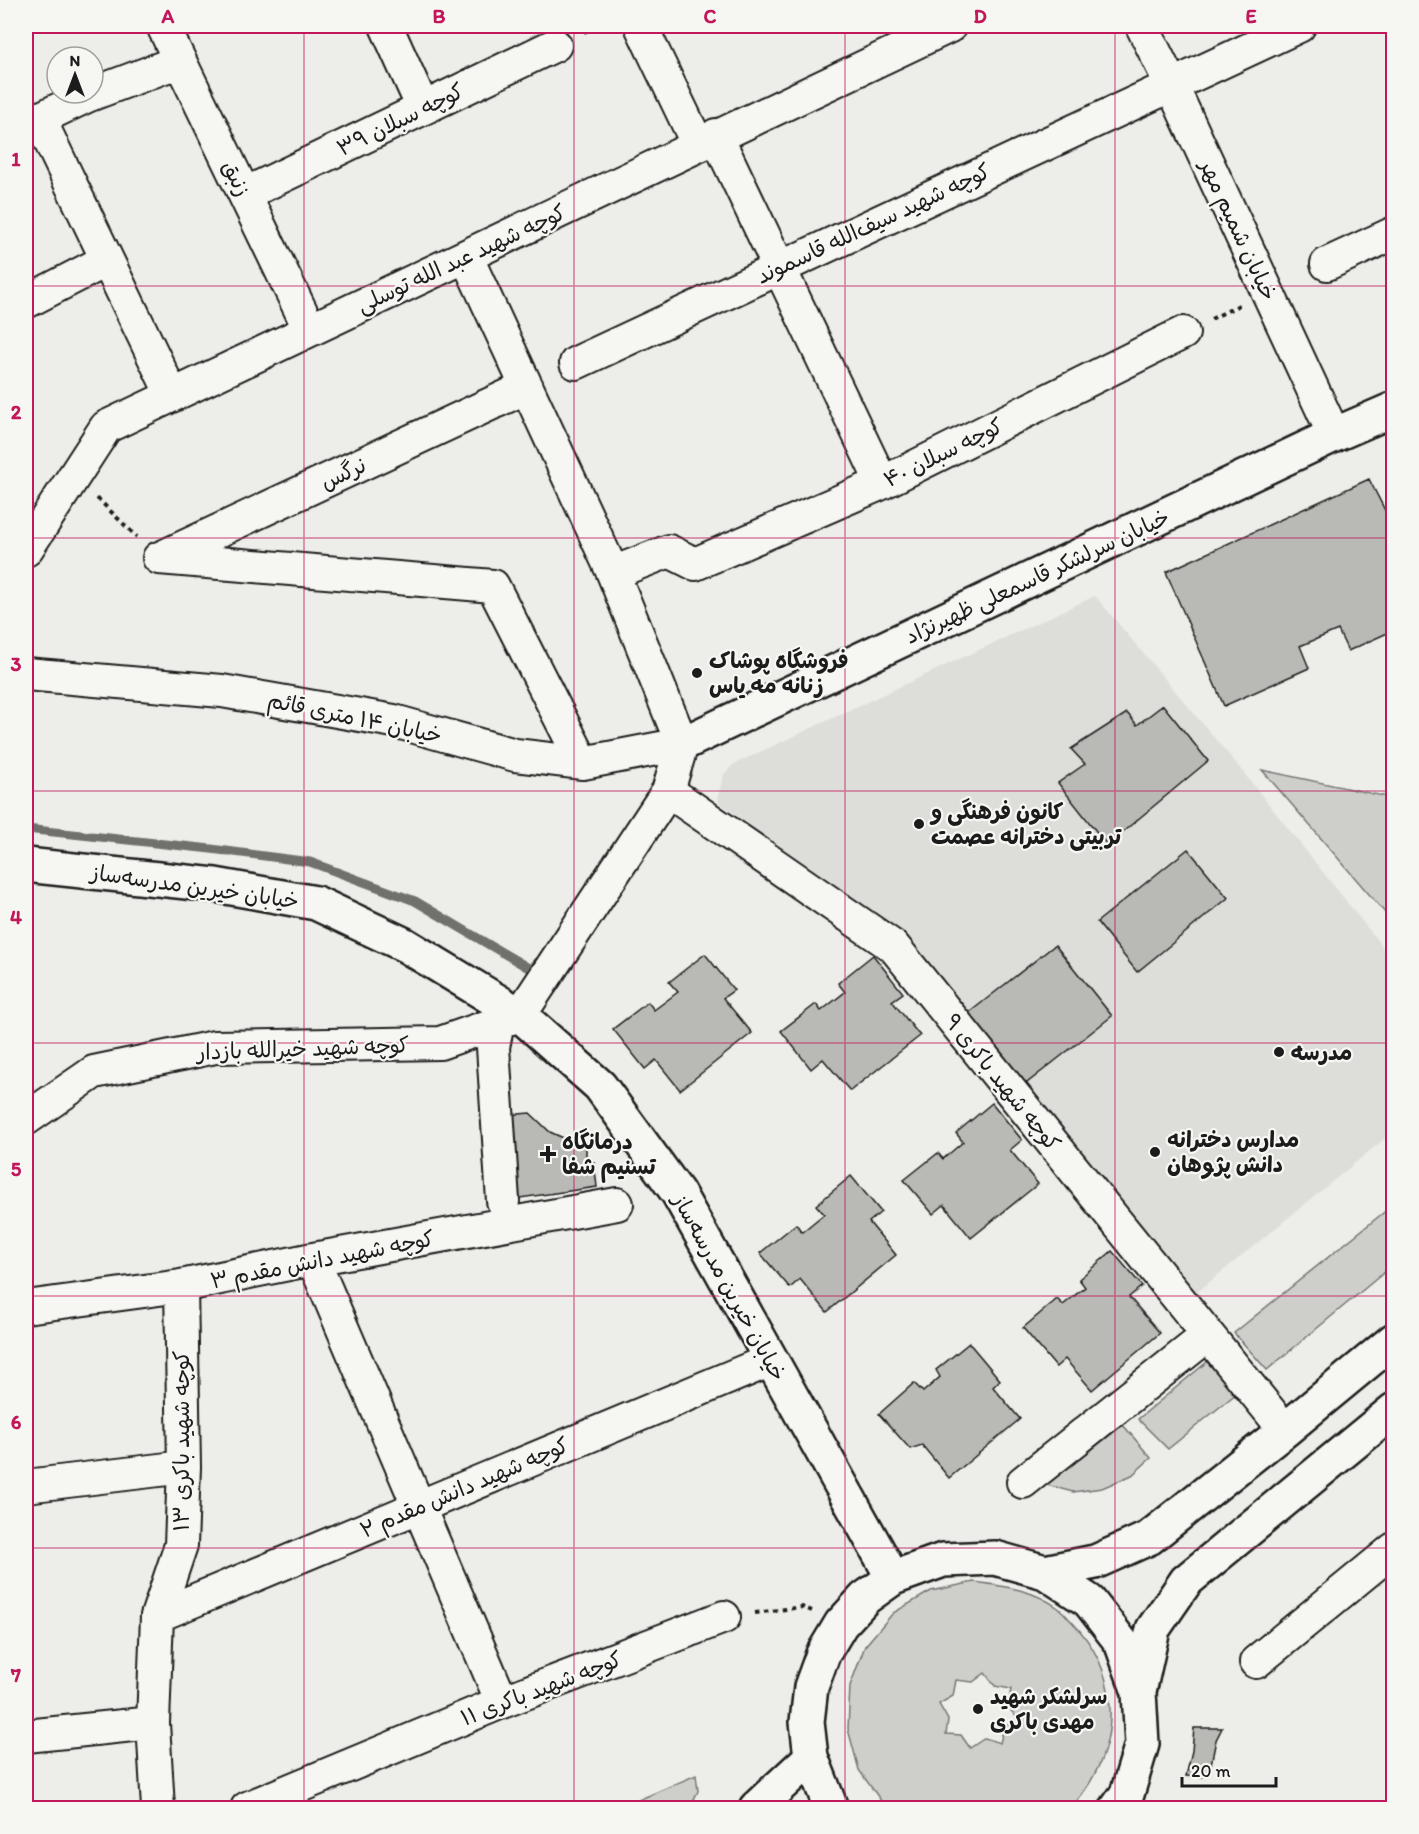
<svg xmlns="http://www.w3.org/2000/svg" width="1419" height="1834" font-family="Itim,'Playpen Sans Arabic',sans-serif">
<style>
.built{fill:#ddddda;fill-rule:evenodd}
.green{fill:#cececb;stroke:#757574;stroke-width:1.5;fill-rule:evenodd}
.lines{fill:none;stroke-linecap:round;stroke-linejoin:round}
.stream{stroke:#6f6f6d;stroke-width:9}
.building{fill:#b9b9b6;stroke:#1c1c1c;stroke-width:1.5}
.street-casing{stroke:#1c1c1c;stroke-width:36}
.secondary-casing{stroke:#1c1c1c;stroke-width:38}
.path{stroke:#1c1c1c;stroke-width:4;stroke-dasharray:4.5 4.5;stroke-linecap:butt}
.street{stroke:#f6f6f2;stroke-width:32}
.secondary{stroke:#f6f6f2;stroke-width:33}
.grid{fill:none;stroke:#c2185b;stroke-width:1.5;stroke-opacity:0.55}
.poi-dot{fill:#1c1c1c;stroke:#f6f6f2;stroke-width:2}
.labels{text-anchor:middle;stroke-width:4.5;stroke-linejoin:round;paint-order:stroke}
.street-label{font-size:22px;fill:#1c1c1c;stroke:#f6f6f2}
.poi-label{font-size:22px;font-weight:bold;fill:#1c1c1c;stroke:#f6f6f2;text-anchor:start}
.neatline{fill:none;stroke:#c2185b;stroke-width:2}
.grid-label{font-size:20px;text-anchor:middle;font-weight:bold;fill:#c2185b}
</style>
<rect width="100%" height="100%" fill="#edede9"/>
<filter id="ink" filterUnits="userSpaceOnUse"><feTurbulence type="fractalNoise" baseFrequency=".0167" numOctaves="2"/><feDisplacementMap in="SourceGraphic" scale="12" xChannelSelector="R" yChannelSelector="G"/><feConvolveMatrix kernelMatrix="1 2 1 2 8 2 1 2 1" color-interpolation-filters="sRGB"/></filter>
<g filter="url(#ink)">
<path class="built" d="M1095 596 1239 767 1393 960V1132L1185 1302 883 927 719 802 718 796 724 774 734 764ZM1163 706 1107 845 1058 783 1085 764 1071 749 1127 713 1137 725ZM1187 849 1228 898 1137 972 1097 922ZM1055 946 1111 1017 1019 1090Z"/>
<path class="green" d="M1262 770 1393 798V922Z
M1393 1205V1265L1267 1370 1234 1333Z
M1207 1362 1237 1393 1168 1449 1138 1419Z
M1123 1425 1151 1458 1132 1475 1102 1488 1073 1492 1046 1485Z
M974 1582C1003 1586 1032 1589 1057 1607 1063 1611 1068 1618 1073 1623 1116 1668 1122 1731 1089 1784 1083 1793 1078 1802 1069 1808H888L884 1805 859 1770 848 1729 850 1686 865 1646 893 1613 931 1591ZM985 1673 995 1686 1011 1689 1008 1707 1018 1719 1004 1727 1000 1743 985 1738 970 1748 961 1735 946 1734 948 1720 939 1704 953 1696 956 1680 973 1682Z
M696 1775 698 1791 690 1808H620Z"/>
<g class="lines">
<path class="stream" d="M26 829 211 849 310 862 415 901 532 970 537 962"/>
</g>
<path class="building" d="M1369 479 1394 528V630L1348 651 1338 630 1300 646 1309 668 1224 706 1166 572Z
M1163 705 1208 761 1107 845 1058 783 1085 764 1071 749 1127 713 1137 725Z
M1188 849 1228 898 1137 972 1097 922Z
M1055 945 1112 1016 1018 1090 961 1019Z
M705 954 734 990 723 998 752 1033 680 1090 656 1060 645 1069 613 1029 648 1002 654 1010 678 992 669 982Z
M873 955 903 993 892 1001 920 1036 850 1091 823 1059 811 1069 781 1031 816 1004 821 1011 845 992 838 983Z
M992 1103 1022 1140 1010 1150 1038 1184 971 1238 944 1205 933 1214 904 1180 938 1153 943 1159 963 1142 956 1133Z
M530 1113 550 1132 586 1148V1161L594 1162 597 1187 513 1199 507 1115Z
M851 1176 881 1212 869 1222 896 1255 827 1312 800 1279 790 1288 760 1253 796 1224 802 1232 824 1214 816 1205Z
M1112 1251 1142 1286 1129 1297 1160 1333 1092 1390 1065 1359 1056 1367 1023 1328 1057 1299 1063 1305 1085 1287 1079 1279Z
M969 1343 1000 1380 993 1387 1020 1419 949 1478 922 1445 910 1449 879 1414 914 1383 923 1392 940 1377 936 1370Z
M1194 1728H1222L1216 1740 1209 1774 1202 1777 1186 1776 1192 1751Z"/>
<g class="lines">
<g class="street-casing">
<path id="street" d="M163 26 310 330
M386 26 423 108
M641 26 698 145
M1142 26 1171 84 1334 435
M39 118 172 395
M26 125 87 96 180 61
M716 135 882 483
M245 194 555 45
M1327 264 1394 233
M26 302 107 260
M576 363 1299 26
M26 550 106 427 950 26
M159 558 493 586 583 763
M160 558 527 387
M613 573 669 551 695 564 882 483 1183 333
M26 674 222 691 394 721 515 755 583 763 682 744
M668 791 894 947 1285 1430
M498 1023 493 1047 503 1201
M26 1119 94 1072 215 1047 440 1043 520 1015 668 791 682 744 613 573 466 256
M313 1259 502 1702
M26 1307 181 1286 313 1259 617 1204
M1023 1482 1208 1335
M26 1486 184 1467
M157 1616 771 1360
M1256 1662 1394 1549
M26 1736 153 1723
M158 1808 153 1723 157 1616 181 1545 184 1467 181 1286
M247 1808 502 1702 724 1617"/>
</g>
<g class="secondary-casing">
<path id="secondary" d="M682 744 1334 435 1394 409
M26 865 215 885 316 903 405 945 520 1015 600 1086 678 1193 893 1578
M1045 1572 1095 1562 1149 1538 1285 1430 1394 1340
M1139 1692 1153 1629 1186 1581 1394 1410
M756 1808 811 1757
M831 1808 811 1757 807 1722 811 1687 823 1654 841 1624 865 1598 893 1578 943 1560 995 1558 1045 1572 1089 1601 1121 1642 1139 1692 1142 1744 1127 1794 1117 1808"/>
</g>
<path class="path" d="M584 32 596 26
M1211 319 1239 305
M97 498 137 537
M755 1613 802 1607 812 1611"/>
<use href="#street" class="street"/>
<use href="#secondary" class="secondary"/>
</g>
</g>
<path class="grid" d="M304 26V1808M574 26V1808M845 26V1808M1115 26V1808M26 286H1394M26 538H1394M26 791H1394M26 1043H1394M26 1296H1394M26 1548H1394"/>
<g class="poi-dot">
<circle cx="697" cy="673" r="6"/>
<circle cx="919" cy="824" r="6"/>
<circle cx="1279" cy="1052" r="6"/>
<circle cx="1155" cy="1152" r="6"/>
<path d="M545 1145h6v6h6v6h-6v6h-6v-6h-6v-6h6z"/>
<circle cx="978" cy="1709" r="6"/>
</g>
<g class="labels">
<g class="street-label">
<text transform="translate(400 119) rotate(-26)" y="8">کوچه سبلان ۳۹</text>
<text transform="translate(237 178) rotate(64)" y="8">زنبق</text>
<text transform="translate(873 223) rotate(-25)" y="8">کوچه شهید سیف‌الله قاسموند</text>
<text transform="translate(1239 230) rotate(65)" y="8">خیابان شمیم مهر</text>
<text transform="translate(461 258) rotate(-25)" y="8">کوچه شهید عبد الله توسلی</text>
<text transform="translate(943 452) rotate(-26)" y="8">کوچه سبلان ۴۰</text>
<text transform="translate(343 473) rotate(-25)" y="8">نرگس</text>
<text transform="translate(1037 576) rotate(-25)" y="8">خیابان سرلشکر قاسمعلی ظهیرنژاد</text>
<text transform="translate(355 717) rotate(12)" y="8">خیابان ۱۴ متری قائم</text>
<text transform="translate(195 886) rotate(8)" y="8">خیابان خیرین مدرسه‌ساز</text>
<text transform="translate(303 1048) rotate(-2)" y="8">کوچه شهید خیرالله بازدار</text>
<text transform="translate(1003 1082) rotate(51)" y="8">کوچه شهید باکری ۹</text>
<text transform="translate(322 1259) rotate(-11)" y="8">کوچه شهید دانش مقدم ۳</text>
<text transform="translate(730 1287) rotate(61)" y="8">خیابان خیرین مدرسه‌ساز</text>
<text transform="translate(181 1441) rotate(-90)" y="8">کوچه شهید باکری ۱۳</text>
<text transform="translate(464 1487) rotate(-23)" y="8">کوچه شهید دانش مقدم ۲</text>
<text transform="translate(541 1688) rotate(-21)" y="8">کوچه شهید باکری ۱۱</text>
</g>
<g class="poi-label">
<text x="709" y="668">فروشگاه پوشاک<tspan x="709" dy="25">زنانه مه یاس</tspan></text>
<text x="931" y="819">کانون فرهنگی و<tspan x="931" dy="25">تربیتی دخترانه عصمت</tspan></text>
<text x="1291" y="1060">مدرسه</text>
<text x="1167" y="1147">مدارس دخترانه<tspan x="1167" dy="25">دانش پژوهان</tspan></text>
<text x="562" y="1149">درمانگاه<tspan x="562" dy="25">تسنیم شفا</tspan></text>
<text x="990" y="1704">سرلشکر شهید<tspan x="990" dy="25">مهدی باکری</tspan></text>
</g>
</g>
<rect width="1419" height="1834" fill="none" stroke="#f6f6f2" stroke-width="66"/>
<g transform="translate(75 75)"><circle r="28" fill="#f6f6f2" stroke="#9f9f9c" stroke-width="1.5"/>
<path d="M0-4.5L10 22L0 15L-10 22Z" fill="#1c1c1c"/>
<text y="-9" font-size="16" font-weight="bold" text-anchor="middle" fill="#1c1c1c">N</text>
</g>
<path d="M1182 1777v9h94v-9" fill="none" stroke="#1c1c1c" stroke-width="3"/>
<text x="1191" y="1777" font-size="18" fill="#1c1c1c" stroke="#f6f6f2" stroke-width="4.5" paint-order="stroke">20 m</text>
<rect x="33" y="33" width="1353" height="1768" class="neatline"/>
<g class="grid-label">
<text x="168" y="23">A</text>
<text x="439" y="23">B</text>
<text x="710" y="23">C</text>
<text x="980" y="23">D</text>
<text x="1251" y="23">E</text>
<text x="16" y="166">1</text>
<text x="16" y="419">2</text>
<text x="16" y="671">3</text>
<text x="16" y="924">4</text>
<text x="16" y="1176">5</text>
<text x="16" y="1429">6</text>
<text x="16" y="1682">7</text>
</g>
</svg>
